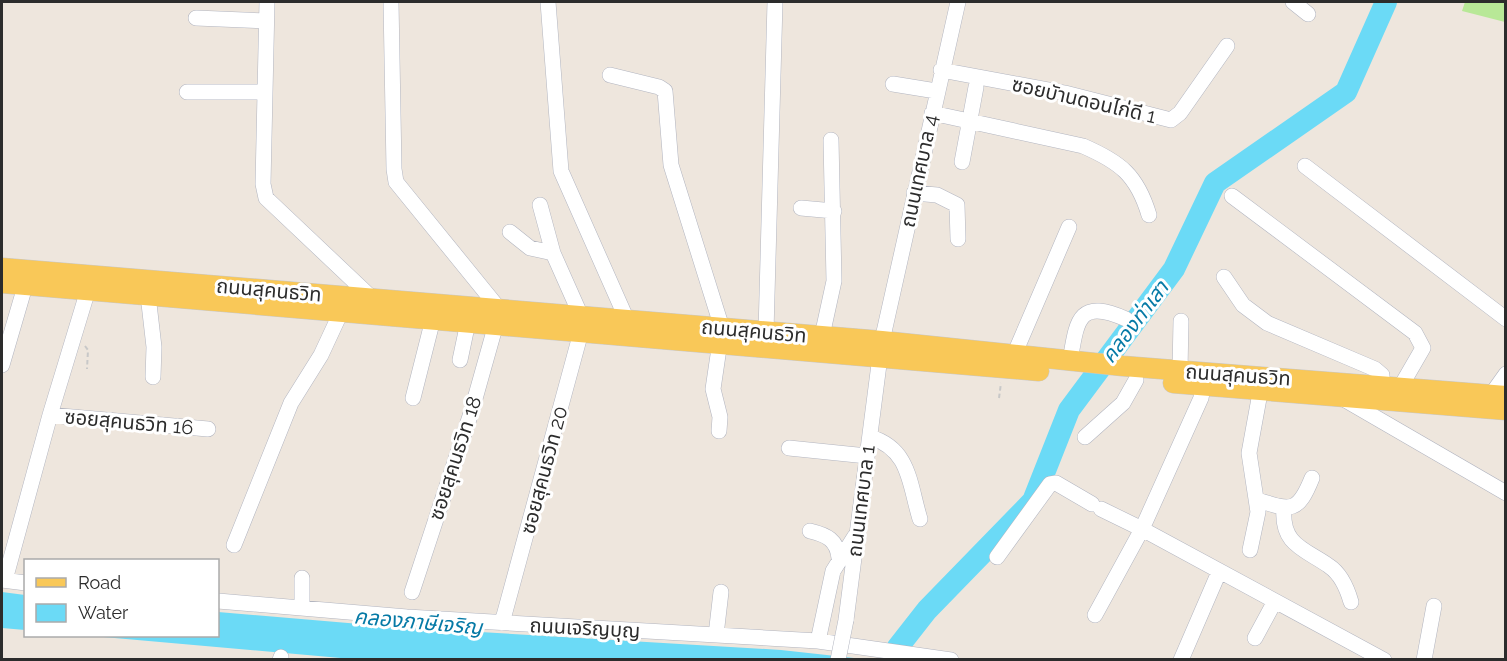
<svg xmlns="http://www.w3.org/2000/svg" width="1507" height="661" font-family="Raleway,'Noto Sans Thai',sans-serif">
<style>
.green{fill:#b8e897}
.water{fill:#6bdaf6}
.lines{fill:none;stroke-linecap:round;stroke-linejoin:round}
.river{stroke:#6bdaf6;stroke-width:22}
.minor-casing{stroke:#b2b5c0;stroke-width:16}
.major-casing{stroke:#c8c8c8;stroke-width:21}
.path{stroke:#c8c8c8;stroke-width:2;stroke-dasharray:4.5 3;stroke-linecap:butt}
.minor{stroke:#fff;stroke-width:15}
.major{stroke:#f9c858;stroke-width:20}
.minor-bridge-casing{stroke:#b2b5c0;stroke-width:16;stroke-linecap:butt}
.minor-bridge{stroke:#fff;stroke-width:15}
.labels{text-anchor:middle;stroke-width:6;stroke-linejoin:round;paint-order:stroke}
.street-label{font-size:20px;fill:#2c2c2c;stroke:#fff}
.water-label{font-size:21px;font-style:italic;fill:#067aa6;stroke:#fff}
</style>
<rect width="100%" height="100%" fill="#eee6dd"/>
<path class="green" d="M1465 2H1505V22L1462 11Z"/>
<path class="water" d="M2 592 25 595V630L2 628Z
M218 612 395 627 781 650 863 659 363 660 92 636H218Z"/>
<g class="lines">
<path class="river" d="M893 660 898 647 927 610 1033 501 1069 410 1174 269 1215 183 1346 92 1386 2"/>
<g class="minor-casing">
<path id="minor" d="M267 2 263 184 266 198 376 302
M391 2 394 169 396 182 500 310
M548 2 561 171 627 320
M1293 2 1308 14
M196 18 266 21
M941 70 1065 93 1171 120 1180 113 1227 46
M610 75 659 87 665 91 671 165 722 328 713 389 720 417 719 431
M893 84 936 91
M187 92H264
M932 113 1083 146C1120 162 1137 175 1149 215
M962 162 976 87
M1305 166 1506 319
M914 193 937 195 957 205 958 239
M1232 196 1415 333 1423 348 1401 386
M801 208 834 211
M510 232 530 248 553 253
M1224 277 1243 305 1267 323 1375 369 1382 375V396
M148 295 154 347 153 377
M766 332 775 2
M820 345 834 281 831 140
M1014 355 1069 227
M460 360 468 322
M1070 361C1077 320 1078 298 1126 319
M2 365 28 276
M1180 370 1181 321
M1205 377 1201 398 1142 529 1384 660
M1491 395 1506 374
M413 398 433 319
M1342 398 1506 493
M50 415 208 429
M870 437C910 449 909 483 920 519
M1085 437 1123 403 1136 380
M789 448 867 456
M1258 500C1291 511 1298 513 1312 478
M1284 509C1281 545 1305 549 1329 566 1341 574 1347 588 1351 602
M810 531C827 535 837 540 839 558
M234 545 291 403 321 355 341 312
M1250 550 1258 512 1249 453 1262 382
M997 557 1050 484 1056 483 1092 504
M2 580 26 583
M5 580 50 415 88 290
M412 592 471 413 496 324
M218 601 407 617 818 641 951 660
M302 608V578
M1095 615 1142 529 1101 509
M846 620 882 341 958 2
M502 623 581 332V316L553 253 540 205
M716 635 721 592
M1255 638 1275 601
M818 641 833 571 855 536
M280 660 281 657
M1181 660 1219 572
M1424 660 1434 606"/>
</g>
<g class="major-casing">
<path id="major" d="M2 268 882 341 1123 366 1506 396
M2 283 1039 371
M1173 383 1506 410"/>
</g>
<path class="path" d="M85 346 88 350 87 369
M999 398 1001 383"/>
<use href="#minor" class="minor"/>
<use href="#major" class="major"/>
<g class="minor-bridge-casing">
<path id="minor-bridge" d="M838 660 846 620"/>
</g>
<use href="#minor-bridge" class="minor-bridge"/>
</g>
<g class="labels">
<g class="street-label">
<text transform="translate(1084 100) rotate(13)" y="7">ซอยบัานดอนไก่ดี 1</text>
<text transform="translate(919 171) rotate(-78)" y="7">ถนนเทศบาล 4</text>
<text transform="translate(269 290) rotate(5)" y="7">ถนนสุคนธวิท</text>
<text transform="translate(754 331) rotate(5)" y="7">ถนนสุคนธวิท</text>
<text transform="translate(1238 375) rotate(4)" y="7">ถนนสุคนธวิท</text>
<text transform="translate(129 422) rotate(5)" y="7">ซอยสุคนธวิท 16</text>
<text transform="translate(455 458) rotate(-72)" y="7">ซอยสุคนธวิท 18</text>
<text transform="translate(544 470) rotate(-75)" y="7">ซอยสุคนธวิท 20</text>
<text transform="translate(861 501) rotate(-83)" y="7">ถนนเทศบาล 1</text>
<text transform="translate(585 628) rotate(3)" y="7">ถนนเจริญบุญ</text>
</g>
<g class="water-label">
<text transform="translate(1135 322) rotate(-53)" y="7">คลองท่าเสา</text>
<text transform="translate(418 622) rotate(5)" y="7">คลองภาษีเจริญ</text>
</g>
</g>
<rect width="1507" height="661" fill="none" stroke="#2c2c2c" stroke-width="6"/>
<rect x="24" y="559" width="195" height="78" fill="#ffffff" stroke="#ababab" stroke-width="1.5"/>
<rect x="36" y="578" width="30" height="9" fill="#f9c858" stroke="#ababab" stroke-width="1.5"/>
<text x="78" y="589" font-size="18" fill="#2c2c2c">Road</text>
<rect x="36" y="604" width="30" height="18" fill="#6bdaf6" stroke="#ababab" stroke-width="1.5"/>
<text x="78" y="619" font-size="18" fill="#2c2c2c">Water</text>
</svg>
